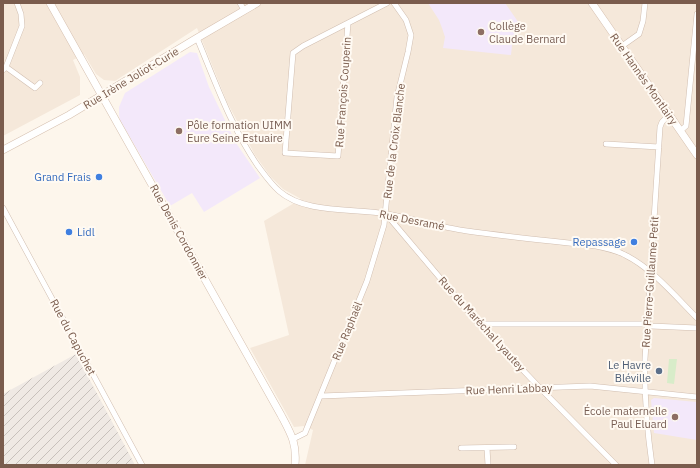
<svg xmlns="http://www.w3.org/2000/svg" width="700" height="468" font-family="'IBM Plex Sans',sans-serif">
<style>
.residential{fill:#f5e8da}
.industrial{fill:url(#industrial-furrows)}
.education{fill:#f3e8fa}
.grass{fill:#d8ecc9}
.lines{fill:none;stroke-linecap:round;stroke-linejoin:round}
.street-casing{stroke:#d1beb0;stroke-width:6}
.secondary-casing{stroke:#d6c0b0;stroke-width:8}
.street{stroke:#fff;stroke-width:5}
.secondary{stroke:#fff;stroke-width:7}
.education-dot{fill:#8d6e63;stroke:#fffaf3;stroke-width:1.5}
.shop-dot{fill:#3f7fe0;stroke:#fffaf3;stroke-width:1.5}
.service-dot{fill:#5c6f8a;stroke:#fffaf3;stroke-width:1.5}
.labels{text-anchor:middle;stroke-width:4;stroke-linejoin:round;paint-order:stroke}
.education-label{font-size:11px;fill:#785e54;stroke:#fffaf3;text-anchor:start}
.street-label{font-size:11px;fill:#7a5c4d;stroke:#fffaf3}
.shop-label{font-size:11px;fill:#366cbe;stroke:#fffaf3;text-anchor:end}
.service-label{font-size:11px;fill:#4e5e75;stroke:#fffaf3;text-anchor:end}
</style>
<defs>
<pattern id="industrial-furrows" width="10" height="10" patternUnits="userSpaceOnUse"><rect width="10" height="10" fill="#efe9e4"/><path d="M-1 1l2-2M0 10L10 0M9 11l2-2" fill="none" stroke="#c7c0bb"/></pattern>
</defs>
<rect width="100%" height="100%" fill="#fdf6ec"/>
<path class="residential" d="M3 3H697V465H305L313 430 304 426 294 427 250 348 289 335 264 221 301 199 283 189 270 176 255 155 227 102 197 28 115 81 104 80 96 74 84 54 73 60 80 77V95L3 136Z"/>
<path class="industrial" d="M76 354 135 465H3V394Z"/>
<path class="education" d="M428 3H505L523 29 513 36 511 55 443 48 445 37 442 28 439 20Z
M190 52 197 53 209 87 236 143 260 178 204 212 192 193 170 206 120 120 119 115V107L125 93Z
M654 398 697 402V440L654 433 651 400Z"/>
<path class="grass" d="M669 359H677L674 384 667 383Z"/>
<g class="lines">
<g class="street-casing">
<path id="street" d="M240 3 244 10
M348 23 338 156 285 153 293 53 303 46 387 3
M197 38C215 81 231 127 258 166 264 174 271 184 279 191 305 214 353 208 387 214 414 219 440 227 467 231 510 237 553 241 596 246 606 248 616 250 625 255 652 268 676 297 697 318
M622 46 639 34 643 21 645 3
M6 67 35 88 40 83
M3 70 6 67 22 26 21 14 17 3
M680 131 686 126 697 14
M606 144 659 147
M3 208 142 465
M386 214 479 324 540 388 616 465
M479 324H647L651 326 697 328
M321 396 590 386 697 397
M293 439 305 433 367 281 384 225 397 97 408 52 411 35 406 20 394 3
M461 448 514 447
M487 448 488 465
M652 465C647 429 644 395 645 359L660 127 662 122 669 115"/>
</g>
<g class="secondary-casing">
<path id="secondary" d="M50 3 281 415C291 434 297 443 295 465
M592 3 697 155
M3 150 69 115 197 38 257 3"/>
</g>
<use href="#street" class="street"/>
<use href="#secondary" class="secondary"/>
</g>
<g class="education-dot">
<circle cx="481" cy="32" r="4"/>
<circle cx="179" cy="131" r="4"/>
<circle cx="675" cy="417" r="4"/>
</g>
<g class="shop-dot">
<circle cx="99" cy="177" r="4"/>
<circle cx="69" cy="232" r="4"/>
<circle cx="634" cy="242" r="4"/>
</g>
<circle class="service-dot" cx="659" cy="371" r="4"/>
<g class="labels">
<g class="education-label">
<text x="489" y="30">Collège<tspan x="489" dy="13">Claude Bernard</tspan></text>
<text x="187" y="129">Pôle formation UIMM<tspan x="187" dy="13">Eure Seine Estuaire</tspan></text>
<text x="667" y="415" text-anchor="end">École maternelle<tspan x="667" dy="13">Paul Eluard</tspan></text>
</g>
<g class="street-label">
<text transform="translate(131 78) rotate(-31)" y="4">Rue Irène Joliot-Curie</text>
<text transform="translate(644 79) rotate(55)" y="4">Rue Hannès Montlairy</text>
<text transform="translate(343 92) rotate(-86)" y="4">Rue François Couperin</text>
<text transform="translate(394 141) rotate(-83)" y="4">Rue de la Croix Blanche</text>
<text transform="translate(412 220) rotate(11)" y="4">Rue Desramé</text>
<text transform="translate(179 232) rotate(61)" y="4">Rue Denis Cordonnier</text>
<text transform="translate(650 282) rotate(-86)" y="4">Rue Pierre-Guillaume Petit</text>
<text transform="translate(482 324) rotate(48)" y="4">Rue du Maréchal Lyautey</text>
<text transform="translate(347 331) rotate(-68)" y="4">Rue Raphaël</text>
<text transform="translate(73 337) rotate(62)" y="4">Rue du Capuchet</text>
<text transform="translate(509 389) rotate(-2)" y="4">Rue Henri Labbay</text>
</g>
<g class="shop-label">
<text x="91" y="181">Grand Frais</text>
<text x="77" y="236" text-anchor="start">Lidl</text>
<text x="626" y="246">Repassage</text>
</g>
<g class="service-label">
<text x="651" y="369">Le Havre<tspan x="651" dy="13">Bléville</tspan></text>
</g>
</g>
<rect width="700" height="468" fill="none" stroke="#7a5c4d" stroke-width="8"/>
</svg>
